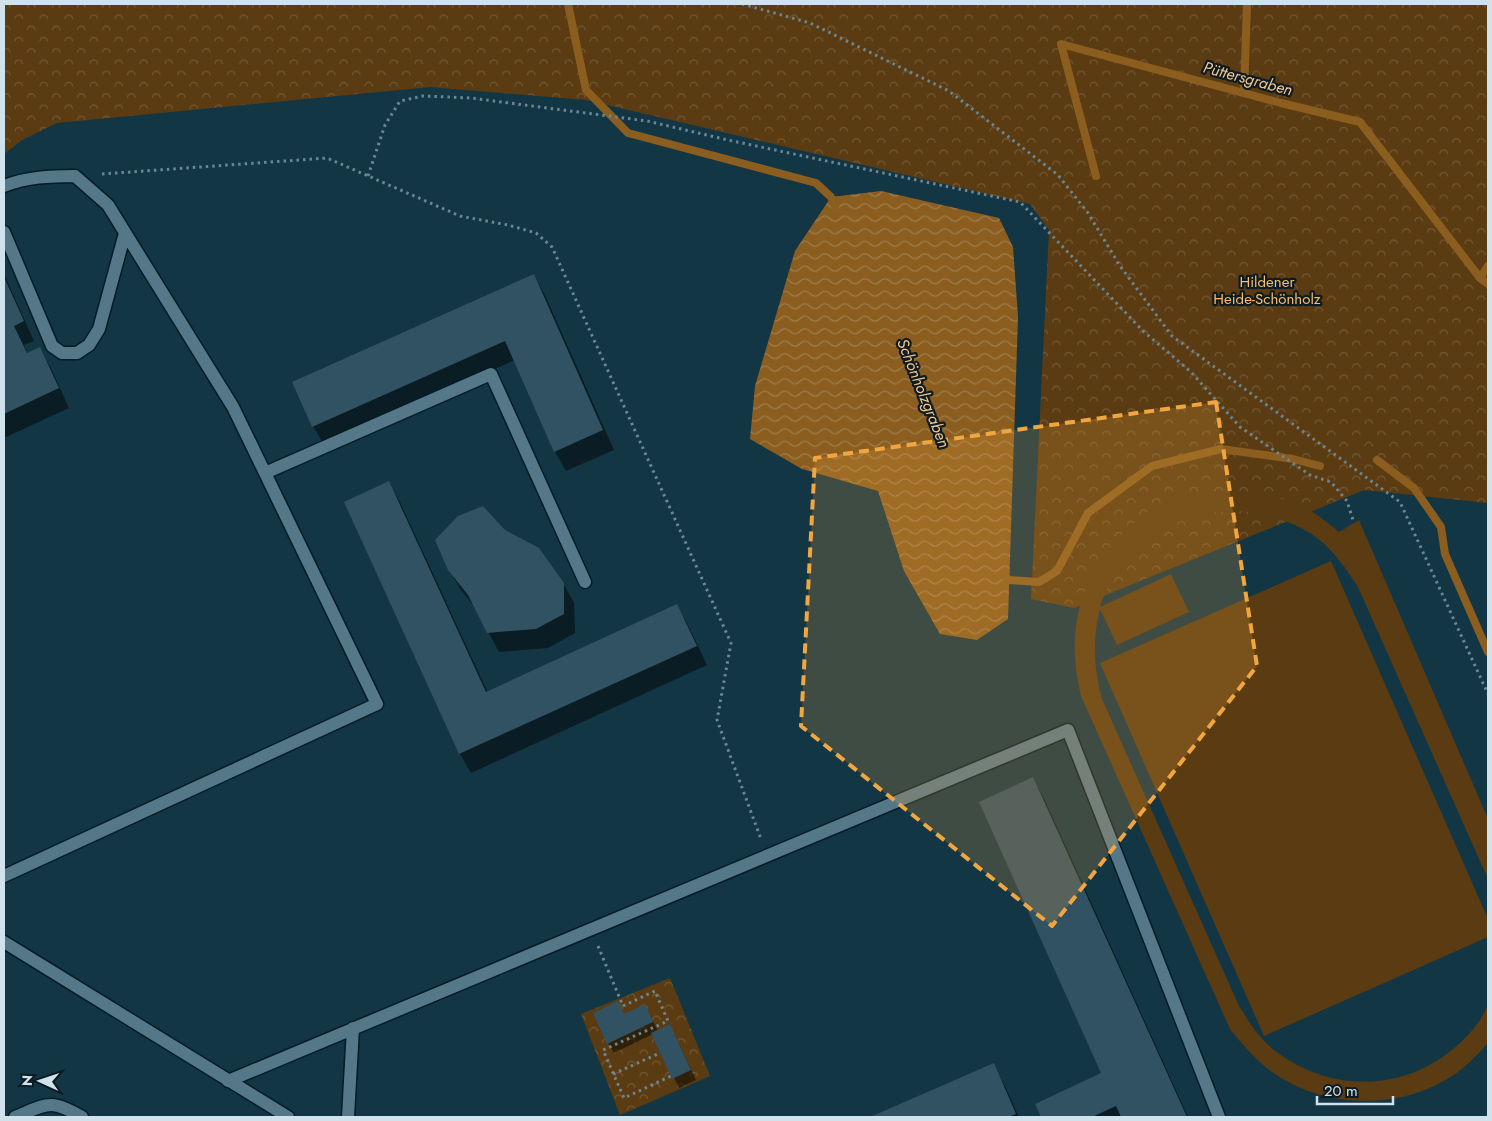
<svg xmlns="http://www.w3.org/2000/svg" width="1492" height="1121" font-family="Jost,sans-serif">
<style>
.park{fill:url(#park-crowns)}
.garden{fill:#5b3c12}
.water{fill:url(#water-waves)}
.shadow{fill:#0007}
.lines{fill:none;stroke-linecap:round;stroke-linejoin:round}
.stream{stroke:#8b5e1f;stroke-width:8}
.building{fill:#305262}
.service-casing{stroke:#031c27;stroke-width:15}
.path{stroke:#6b8692;stroke-width:3;stroke-dasharray:2.5 4;stroke-linecap:butt}
.service{stroke:#557889;stroke-width:12}
.marked{fill:#f1a640;fill-opacity:0.2;stroke:#f1a640;stroke-width:4;stroke-dasharray:10 6;stroke-linejoin:round}
.labels{text-anchor:middle;stroke-width:4.5;stroke-linejoin:round;paint-order:stroke}
.park-label{font-size:15px;fill:#fdbd6e;stroke:#0d1b22}
.water-label{font-size:16px;font-style:italic;fill:#f5c58d;stroke:#0d1b22}
</style>
<defs>
<pattern id="park-crowns" width="20" height="18" patternUnits="userSpaceOnUse" patternTransform="scale(1.25)"><rect width="20" height="18" fill="#5b3c12"/><path d="M2 6a3 3 0 1 1 6 0M12 15a3 3 0 1 1 6 0" fill="none" stroke="#725835"/></pattern>
<pattern id="water-waves" width="16" height="10" patternUnits="userSpaceOnUse" patternTransform="scale(1.25)"><rect width="16" height="10" fill="#8b5e1f"/><path d="M0 5q4-4 8 0t8 0" fill="none" stroke="#9f7c4b"/></pattern>
</defs>
<rect width="100%" height="100%" fill="#133645"/>
<path class="park" d="M4 4H1488V503L1364 490 1074 608 1031 599 1049 230 1030 204 586 100 430 87 57 123 22 140 4 154Z
M670 978 710 1076 620 1115 581 1014Z"/>
<path class="garden" d="M1220 491C1248 491 1287 496 1311 511 1321 517 1330 525 1339 532L1359 520 1488 819V879L1358 587C1344 565 1327 541 1303 529 1225 487 1128 521 1100 607L1171 574 1189 612 1117 645 1100 609C1092 640 1094 668 1102 699L1239 1006C1250 1024 1261 1041 1278 1053 1331 1092 1402 1092 1453 1049 1468 1037 1480 1023 1488 1005V1043C1478 1054 1468 1065 1455 1074 1403 1110 1328 1110 1275 1074 1257 1062 1243 1045 1230 1029L1081 696C1066 637 1077 579 1122 535 1132 525 1142 515 1154 508 1175 497 1197 493 1220 491Z
M1331 561 1488 919V937L1264 1036 1100 663Z"/>
<path class="water" d="M881 191 999 218 1013 247 1018 317 1008 619 977 640 940 634 904 571 878 491 802 469 750 439 755 386 795 251 831 197Z"/>
<path class="shadow" d="M4 274 34 341 24 345 28 354 40 349 51 368 69 408 4 438Z
M534 275 545 295 614 450 566 471 555 452 515 360 324 445 313 426Z
M389 483 400 502 488 693 677 606 688 625 707 665 471 773 460 754 346 502Z
M504 531 563 583 574 603 575 633 548 648 499 652 476 609 461 590 449 570Z
M1033 779 1044 798 1188 1117H1042L1036 1104 1103 1074Z
M645 1006 658 1031 675 1035 696 1080 679 1088 653 1034 614 1053 608 1043 625 1016Z
M993 1064 1004 1084 1019 1117H873Z"/>
<g class="lines">
<path class="stream" d="M568 4 586 90 628 133 816 183 831 197 835 206
M1244 93 1247 4
M1096 176 1061 44 1281 103 1360 122 1480 278 1488 284
M1480 278 1488 266
M1377 460 1414 488 1441 527 1445 554 1488 652
M1003 574 1009 580 1039 582 1057 571 1088 513 1152 466 1221 449 1293 459 1320 466"/>
</g>
<path class="building" d="M534 274 603 430 554 452 505 341 312 427 292 382Z
M4 277 24 321 14 326 27 353 40 347 59 388 4 414Z
M389 481 486 692 677 604 697 646 459 754 344 502Z
M483 506 505 530 539 548 564 583V614L536 629 487 633 468 595 448 570 435 540 458 516Z
M1033 777 1187 1117H1121L1116 1106 1092 1117H1041L1035 1104 1101 1073 979 802Z
M618 1001 624 1014 645 1004 653 1022 607 1044 593 1013Z
M670 1024 691 1070 672 1079 651 1033Z
M994 1063 1016 1114 1008 1117H870Z"/>
<g class="lines">
<g class="service-casing">
<path id="service" d="M4 186C27 177 50 176 75 176L108 205 233 407 377 704 4 876
M4 232 52 346 62 353H77L89 345 99 329 125 233
M265 473 491 374 585 582
M4 942 288 1117
M228 1081 1068 730 1219 1117
M15 1117C47 1104 50 1098 82 1117
M348 1117 353 1028"/>
</g>
<path class="path" d="M742 4 810 23 949 91 1058 175 1088 213 1120 266 1172 336 1400 502 1488 694
M102 174 327 158 460 216 508 225 536 233 552 247 731 643 717 720 761 839
M368 176 385 125 400 101 423 96 471 98 647 121 728 140 1020 202 1143 331 1191 372 1240 427 1310 475 1331 482 1347 501 1354 523
M598 946 623 1006 655 991 668 1021 603 1050 624 1098 671 1076
M613 1074 660 1053"/>
<use href="#service" class="service"/>
</g>
<path class="marked" d="M1216 402 1257 666 1052 926 801 726 815 458Z"/>
<g class="labels">
<g class="park-label">
<text x="1267" y="287">Hildener<tspan x="1267" dy="17">Heide-Schönholz</tspan></text>
</g>
<g class="water-label">
<text transform="translate(1248 78) rotate(15)" y="6">Püttersgraben</text>
<text transform="translate(924 393) rotate(68)" y="6">Schönholzgraben</text>
</g>
</g>
<rect width="1492" height="1121" fill="none" stroke="#d0e2ec" stroke-width="10"/>
<g transform="translate(40 1081) rotate(273)" stroke="#0d1b22" stroke-width="4" paint-order="stroke">
<path d="M0-4L9 19L0 12L-9 19Z" fill="#d0e2ec"/>
<text y="-8" font-size="14" font-weight="bold" text-anchor="middle" fill="#d0e2ec">N</text>
</g>
<path d="M1317 1096v8h76v-8" fill="none" stroke="#d0e2ec" stroke-width="2.5"/>
<text x="1324" y="1096" font-size="15" fill="#d0e2ec" stroke="#0d1b22" stroke-width="4" paint-order="stroke">20 m</text>
</svg>
